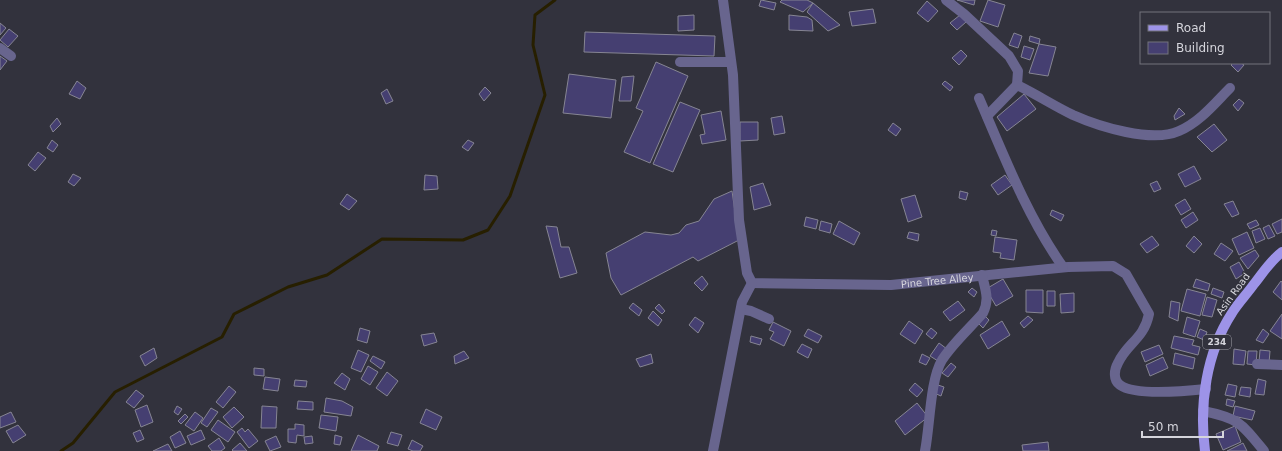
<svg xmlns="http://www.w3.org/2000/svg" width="1282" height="451" font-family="'DejaVu Sans',sans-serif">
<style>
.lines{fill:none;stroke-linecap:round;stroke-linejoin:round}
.stream{stroke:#271f00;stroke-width:3}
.building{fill:#453f71;stroke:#868593}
.minor{stroke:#68658e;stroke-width:10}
.major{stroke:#9d93e8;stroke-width:10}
.labels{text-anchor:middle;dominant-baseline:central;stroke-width:3;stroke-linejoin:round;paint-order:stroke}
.shield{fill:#32323d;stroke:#a4a4ac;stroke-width:1}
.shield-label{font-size:9px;font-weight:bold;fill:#d5d5dc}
.street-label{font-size:10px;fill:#d5d5dc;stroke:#32323d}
</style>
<rect width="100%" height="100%" fill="#32323d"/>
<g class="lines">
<path class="stream" d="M 61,451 L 73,443 L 115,392 L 222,337 L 234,314 L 288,287 L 327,275 L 382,239 L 463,240 L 488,230 L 510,196 L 545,95 L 533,45 L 535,15 L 555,0"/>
</g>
<path class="building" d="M 761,0 L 776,3 L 774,10 L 759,6 Z
M 782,0 L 807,0 L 813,3 L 803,12 L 780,2 Z
M 957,0 L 975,0 L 974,5 Z
M 988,0 L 1005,5 L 998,27 L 980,21 Z
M 927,1 L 938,11 L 928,22 L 917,13 Z
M 813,3 L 840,25 L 828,31 L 807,12 Z
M 873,9 L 876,23 L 852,26 L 849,12 Z
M 694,15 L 694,30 L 678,31 L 678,16 Z
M 789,15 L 807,17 L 812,20 L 813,31 L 789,30 Z
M 960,15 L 966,22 L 957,30 L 950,23 Z
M 0,23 L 6,28 L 0,35 Z
M 9,29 L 18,36 L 8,47 L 0,40 Z
M 585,32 L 715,36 L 714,56 L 584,52 Z
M 1014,33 L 1022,36 L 1018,48 L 1009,45 Z
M 1030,36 L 1040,39 L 1039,44 L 1029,41 Z
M 1039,44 L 1056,47 L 1048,76 L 1029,73 Z
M 1024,46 L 1034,49 L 1030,60 L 1021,57 Z
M 961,50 L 967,56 L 959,65 L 952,58 Z
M 0,56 L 7,61 L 0,70 Z
M 656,62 L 688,76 L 650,163 L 624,152 L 643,111 L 636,108 Z
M 1233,63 L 1241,63 L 1244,65 L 1238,72 L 1231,65 Z
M 569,74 L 616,80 L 611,118 L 563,113 Z
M 634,76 L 631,101 L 619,101 L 622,77 Z
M 77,81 L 86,88 L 80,99 L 69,94 Z
M 945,81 L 953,87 L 950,91 L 942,84 Z
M 485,87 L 491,93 L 484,101 L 479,94 Z
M 387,89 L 393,101 L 386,104 L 381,93 Z
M 1024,94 L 1036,109 L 1007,131 L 997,117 Z
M 1239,99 L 1244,103 L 1238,111 L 1233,105 Z
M 680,102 L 700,110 L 673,172 L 653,164 Z
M 1179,108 L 1185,114 L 1175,120 L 1174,116 Z
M 721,111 L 726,140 L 702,144 L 700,135 L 705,134 L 701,115 Z
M 782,116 L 785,133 L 774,135 L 771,118 Z
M 57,118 L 61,124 L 53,132 L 50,126 Z
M 740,122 L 758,122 L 758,140 L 740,141 Z
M 893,123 L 901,129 L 896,136 L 888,130 Z
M 1214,124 L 1227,140 L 1212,152 L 1197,137 Z
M 52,140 L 58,145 L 53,152 L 47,148 Z
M 468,140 L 474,143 L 468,151 L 462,147 Z
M 38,152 L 46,158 L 35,171 L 28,165 Z
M 1194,166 L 1201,179 L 1185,187 L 1178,174 Z
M 73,174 L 81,178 L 74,186 L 68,182 Z
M 425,175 L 437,176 L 438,189 L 424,190 Z
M 1005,175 L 1012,185 L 998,195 L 991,185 Z
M 1157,181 L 1161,189 L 1154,192 L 1150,184 Z
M 763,183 L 771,205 L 754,210 L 750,187 Z
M 732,191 L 739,240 L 698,261 L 693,257 L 621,295 L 611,278 L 606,253 L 645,232 L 671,235 L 679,233 L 686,225 L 699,221 L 714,199 Z
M 960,191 L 968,193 L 966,200 L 959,198 Z
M 347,194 L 357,201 L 349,210 L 340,204 Z
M 915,195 L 922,217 L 908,222 L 901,199 Z
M 1185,199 L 1191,209 L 1181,215 L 1175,205 Z
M 1233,201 L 1239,214 L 1232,217 L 1224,204 Z
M 1052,210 L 1064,215 L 1061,221 L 1050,215 Z
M 1193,212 L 1198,220 L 1186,228 L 1181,220 Z
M 806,217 L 818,220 L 816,229 L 804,226 Z
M 1282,219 L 1282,232 L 1277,234 L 1272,224 Z
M 1256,220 L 1259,225 L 1250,229 L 1247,224 Z
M 821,221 L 832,224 L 830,233 L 819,230 Z
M 839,221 L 860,233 L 854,245 L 833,234 Z
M 1269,225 L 1275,236 L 1268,239 L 1263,228 Z
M 546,226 L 557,227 L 561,247 L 569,247 L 577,273 L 560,278 Z
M 1260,228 L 1265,239 L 1256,243 L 1252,231 Z
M 992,230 L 997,231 L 996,236 L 991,235 Z
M 909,232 L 919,234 L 918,241 L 907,238 Z
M 1247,232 L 1254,248 L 1239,255 L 1232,239 Z
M 1152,236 L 1159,245 L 1147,253 L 1140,244 Z
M 1194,236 L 1202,244 L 1194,253 L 1186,246 Z
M 995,237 L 1017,240 L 1014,260 L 1000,258 L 1001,253 L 993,252 Z
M 1221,243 L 1233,251 L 1225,261 L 1214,254 Z
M 1255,250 L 1259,256 L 1248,269 L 1240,258 Z
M 1239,262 L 1245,273 L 1236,279 L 1230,267 Z
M 702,276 L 708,284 L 702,291 L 694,283 Z
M 1003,279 L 1013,296 L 996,306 L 986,289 Z
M 1196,279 L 1210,284 L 1208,291 L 1193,287 Z
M 1281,281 L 1282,282 L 1282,300 L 1273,292 Z
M 972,288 L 977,292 L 974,297 L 968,292 Z
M 1213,288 L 1224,292 L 1222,298 L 1211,294 Z
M 1187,289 L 1206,294 L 1200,316 L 1181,311 Z
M 1026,290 L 1043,290 L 1043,313 L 1026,312 Z
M 1047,291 L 1055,291 L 1055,306 L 1047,306 Z
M 1074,293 L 1074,312 L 1061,313 L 1060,294 Z
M 1207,297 L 1217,300 L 1212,317 L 1202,315 Z
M 958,301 L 965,310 L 950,321 L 943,312 Z
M 1171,301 L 1180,303 L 1178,321 L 1169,317 Z
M 633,303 L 642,310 L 639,316 L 629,308 Z
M 659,304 L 665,311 L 662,314 L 655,308 Z
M 653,311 L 662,320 L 658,326 L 648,318 Z
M 1282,314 L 1282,339 L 1270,331 Z
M 985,316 L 989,320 L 983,328 L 978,323 Z
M 1028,316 L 1033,320 L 1024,328 L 1020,323 Z
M 695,317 L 704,323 L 698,333 L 689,325 Z
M 1187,317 L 1200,321 L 1195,337 L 1183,333 Z
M 909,321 L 923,331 L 915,344 L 900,334 Z
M 1002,321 L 1010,335 L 988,349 L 980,335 Z
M 773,322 L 791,331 L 784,346 L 770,339 L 774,332 L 769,330 Z
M 360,328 L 370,331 L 367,343 L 357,340 Z
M 931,328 L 937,333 L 932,339 L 926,334 Z
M 808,329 L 822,336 L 818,343 L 804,336 Z
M 1200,329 L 1207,332 L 1204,340 L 1197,337 Z
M 1263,329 L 1269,334 L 1263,343 L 1256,340 Z
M 434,333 L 437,342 L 424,346 L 421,335 Z
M 751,336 L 762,339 L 760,345 L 750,342 Z
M 1174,336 L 1194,340 L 1192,345 L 1200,347 L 1198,355 L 1171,348 Z
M 939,343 L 947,349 L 938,361 L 930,356 Z
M 802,344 L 812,349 L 808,358 L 797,352 Z
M 1159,345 L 1163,354 L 1145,362 L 1141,352 Z
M 154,348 L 157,358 L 145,366 L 140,356 Z
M 1234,349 L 1246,351 L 1244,365 L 1233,364 Z
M 358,350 L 369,355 L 361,372 L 351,368 Z
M 1260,350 L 1270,351 L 1269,363 L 1259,362 Z
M 464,351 L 469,358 L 455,364 L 454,356 Z
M 1248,351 L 1257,351 L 1256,365 L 1247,364 Z
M 1175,353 L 1195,358 L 1193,369 L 1173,364 Z
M 651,354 L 653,363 L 640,367 L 636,359 Z
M 922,354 L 930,358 L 926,365 L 919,362 Z
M 373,356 L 385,362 L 381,369 L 370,361 Z
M 1163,357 L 1168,368 L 1150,376 L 1146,365 Z
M 951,363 L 956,367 L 948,377 L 942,373 Z
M 368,366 L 378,372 L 370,385 L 361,379 Z
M 254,368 L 264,369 L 264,376 L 254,375 Z
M 387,372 L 398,381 L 387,396 L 376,388 Z
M 342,373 L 350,379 L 345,390 L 334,383 Z
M 265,377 L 280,379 L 278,391 L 263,389 Z
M 1258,379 L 1266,381 L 1264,395 L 1255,394 Z
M 295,380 L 307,381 L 306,387 L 294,386 Z
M 915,383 L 923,390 L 917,397 L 909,390 Z
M 1228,384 L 1237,386 L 1235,397 L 1225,395 Z
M 938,385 L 944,387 L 941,396 L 934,393 Z
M 229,386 L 236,392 L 223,408 L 216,402 Z
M 1241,387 L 1251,388 L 1250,397 L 1239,395 Z
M 136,390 L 144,396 L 134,408 L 126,402 Z
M 326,398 L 342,401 L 353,407 L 351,416 L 324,412 Z
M 1227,399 L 1235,401 L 1233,407 L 1226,405 Z
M 298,401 L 313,402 L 313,410 L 297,409 Z
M 917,403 L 928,417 L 905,435 L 895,421 Z
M 147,405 L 153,422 L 141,427 L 135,410 Z
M 177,406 L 182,409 L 178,415 L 174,412 Z
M 262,406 L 277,407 L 276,428 L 261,428 Z
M 1235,406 L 1255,411 L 1252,420 L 1233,416 Z
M 234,407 L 244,417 L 232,428 L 223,417 Z
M 211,408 L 218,412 L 207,427 L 201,423 Z
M 426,409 L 442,417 L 436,430 L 420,423 Z
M 11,412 L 16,422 L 0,428 L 0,417 Z
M 195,412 L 203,418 L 194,431 L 185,425 Z
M 185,414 L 188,417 L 181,424 L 178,421 Z
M 321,415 L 338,417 L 336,431 L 319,428 Z
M 218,420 L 235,432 L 228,442 L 211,430 Z
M 295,424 L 304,425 L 304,436 L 297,435 L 296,443 L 288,442 L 288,429 L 295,429 Z
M 18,425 L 26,435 L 13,443 L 6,431 Z
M 1235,426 L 1241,442 L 1223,450 L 1216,434 Z
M 242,428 L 245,432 L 248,429 L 258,441 L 249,448 L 237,432 Z
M 140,430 L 144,439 L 137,442 L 133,433 Z
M 201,430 L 205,439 L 191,445 L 187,436 Z
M 180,431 L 186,443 L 175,448 L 170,437 Z
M 391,432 L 402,435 L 398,446 L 387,443 Z
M 335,435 L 342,437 L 340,445 L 334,444 Z
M 358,435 L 379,446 L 377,451 L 351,451 Z
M 276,436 L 281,447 L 270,451 L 265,441 Z
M 312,436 L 313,443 L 305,444 L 304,437 Z
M 219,438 L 225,448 L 221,451 L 212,451 L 208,446 Z
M 412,440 L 423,446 L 420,451 L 413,451 L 408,449 Z
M 1048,442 L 1049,451 L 1023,451 L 1022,445 Z
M 240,443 L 247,451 L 233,451 L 232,450 Z
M 1243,443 L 1247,451 L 1227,451 Z
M 168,444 L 172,451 L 153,451 Z"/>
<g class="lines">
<g class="minor">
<path id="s1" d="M 723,0 L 733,75 L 739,220 L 747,273 L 752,283 L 891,285 L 1068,267 L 1113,266 L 1126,274 L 1149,314 C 1144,339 1127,343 1118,363 C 1114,370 1113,380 1120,385 C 1135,396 1187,391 1206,389"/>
<path d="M 946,0 L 964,14 L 1009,56 L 1018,71 L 1017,85"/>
<path d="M 0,48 L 11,56"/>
<path d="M 680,62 L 731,62"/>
<path d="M 979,98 C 1004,156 1027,216 1063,267"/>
<path d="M 987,116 L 1017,85 C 1036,94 1054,106 1073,115 C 1100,127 1152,143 1179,131 C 1200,122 1215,103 1230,88"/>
<path d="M 741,309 L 751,311 L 769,319"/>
<path d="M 1257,364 L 1282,365"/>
<path d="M 1203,411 C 1239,418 1242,424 1264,451"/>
<path d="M 713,451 L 742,302 L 752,283"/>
<path d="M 925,451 C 930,426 930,380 942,360 C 953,343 970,328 983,313 C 990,299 985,289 982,275"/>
</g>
<path class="major" d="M 1205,451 C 1199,405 1206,353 1232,313 C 1238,303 1247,294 1254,284 C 1262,274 1271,260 1282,252"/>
</g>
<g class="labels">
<rect class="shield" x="1203" y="335" width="28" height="14" rx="3"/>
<g class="shield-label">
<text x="1217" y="342">234</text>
</g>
<g class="street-label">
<text stroke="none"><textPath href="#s1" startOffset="471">Pine Tree Alley</textPath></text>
<text transform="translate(1233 294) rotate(-54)">Asin Road</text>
</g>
</g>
<rect x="1140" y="12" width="130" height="52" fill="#32323d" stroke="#73737d"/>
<rect x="1148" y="25" width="20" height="6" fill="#9d93e8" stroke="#73737d"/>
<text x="1176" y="32" font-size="12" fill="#d5d5dc">Road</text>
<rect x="1148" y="42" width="20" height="12" fill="#453f71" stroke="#73737d"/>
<text x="1176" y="52" font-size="12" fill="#d5d5dc">Building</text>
<path d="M1142 431v6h81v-6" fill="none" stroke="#d5d5dc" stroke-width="2"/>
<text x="1148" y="431" font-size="12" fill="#d5d5dc" stroke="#32323d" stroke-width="3" paint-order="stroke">50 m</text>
</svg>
